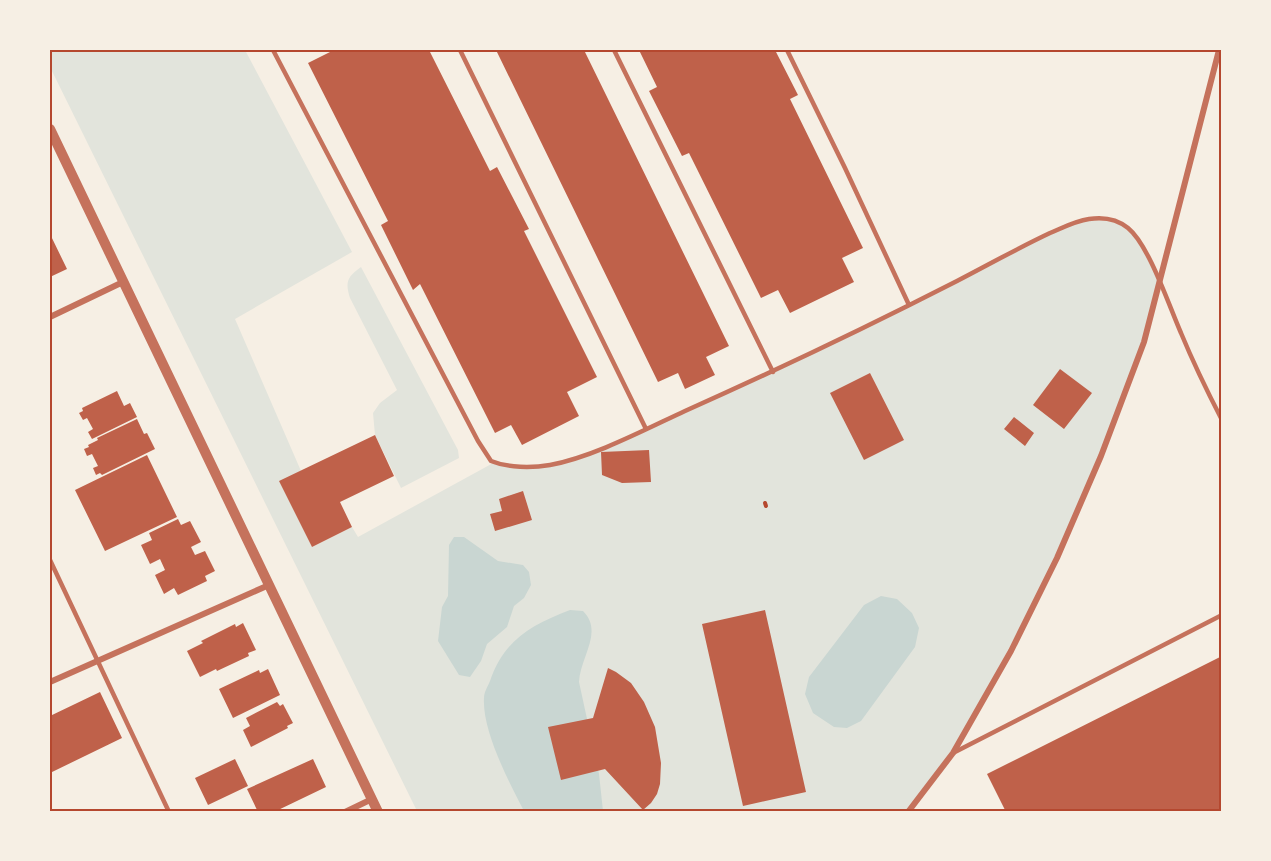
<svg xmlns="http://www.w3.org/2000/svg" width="1271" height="861" font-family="Lora,serif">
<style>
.green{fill:#e2e4dc}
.water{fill:#c9d6d2}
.building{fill:#bf614a}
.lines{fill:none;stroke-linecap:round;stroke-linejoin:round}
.path{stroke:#b5482f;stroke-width:4}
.service{stroke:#c5725c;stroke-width:4.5}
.minor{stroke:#c5725c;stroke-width:6}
.tertiary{stroke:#c5725c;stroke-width:10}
.neatline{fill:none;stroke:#b5482f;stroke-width:2}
</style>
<rect width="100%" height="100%" fill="#f6efe4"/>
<path class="green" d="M 50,50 L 245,50 L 352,252 L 235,319 L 301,471 L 280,482 L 312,547 L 352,527 L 358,537 L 495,462 L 502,465 L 547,465 L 608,446 L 773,372 L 1033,241 L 1087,219 L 1117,222 L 1138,239 L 1159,280 L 1144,342 L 1057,558 L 953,753 L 908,811 L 417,811 L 50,67 Z
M 361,267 L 458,450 L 459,458 L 401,488 L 375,435 L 373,413 L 380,403 L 397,390 L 350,298 C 345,282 347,277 361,267 Z"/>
<path class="water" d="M 454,537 L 464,537 L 498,561 L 523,565 L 529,572 L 531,585 L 524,598 L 514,606 L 507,627 L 487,644 L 481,661 L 470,677 L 459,675 L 438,641 L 442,607 L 448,596 L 449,545 Z
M 881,596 L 897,599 L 912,613 L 919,628 L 915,647 L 861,721 L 847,728 L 834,727 L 813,713 L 805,694 L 809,677 L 864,605 Z
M 570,610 L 583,611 C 604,632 580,657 579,682 L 599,774 L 603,811 L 524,811 C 509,782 482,731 484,698 C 484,692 488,686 490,681 C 504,640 531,625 570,610 Z"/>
<path class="building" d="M 328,50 L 429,50 L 490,171 L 497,167 L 529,229 L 524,231 L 597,377 L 567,392 L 579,416 L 522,445 L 511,425 L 495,433 L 420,284 L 413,290 L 381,225 L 388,221 L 308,63 L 330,52 Z
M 496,50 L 584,50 L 729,346 L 706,357 L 715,375 L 685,389 L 678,373 L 658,382 Z
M 639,50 L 775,50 L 798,95 L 790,99 L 863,248 L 842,258 L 854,282 L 790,313 L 778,290 L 761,298 L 689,153 L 682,156 L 649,91 L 657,87 Z
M 50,234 L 67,269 L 50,277 Z
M 1060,369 L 1092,393 L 1064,429 L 1033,405 Z
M 870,373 L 904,440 L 864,460 L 830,393 Z
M 117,391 L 124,406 L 130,403 L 137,417 L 92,439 L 88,432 L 93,429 L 87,418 L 83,420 L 79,413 L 83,411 L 82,408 Z
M 1014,417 L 1034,433 L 1025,446 L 1004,429 Z
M 137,419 L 144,434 L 147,433 L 155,449 L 102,475 L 100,473 L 96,475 L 93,468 L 98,466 L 92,454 L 87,456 L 84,449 L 89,447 L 88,445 L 98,440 L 97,438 Z
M 375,435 L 394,476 L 340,502 L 352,527 L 312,547 L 279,481 Z
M 649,450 L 651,482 L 622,483 L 602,475 L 601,452 Z
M 147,455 L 177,517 L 105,551 L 75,490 Z
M 523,491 L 532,520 L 495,531 L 490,514 L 502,511 L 499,499 Z
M 178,519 L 181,525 L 190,521 L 201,542 L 191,547 L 195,555 L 205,551 L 215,571 L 205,576 L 207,581 L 178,595 L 174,588 L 164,594 L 155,575 L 165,570 L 160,559 L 150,564 L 141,545 L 152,540 L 149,533 Z
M 765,610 L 806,792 L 743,806 L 702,624 Z
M 243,623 L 256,650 L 248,653 L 249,656 L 217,671 L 216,669 L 200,677 L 187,651 L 203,643 L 201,641 L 235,624 L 236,627 Z
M 1222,656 L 1222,809 L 1216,812 L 1006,812 L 987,774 Z
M 608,668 L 616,672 L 631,683 L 644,702 L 655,727 L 661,763 L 660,784 L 657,794 L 651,803 L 643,810 L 605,769 L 561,780 L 548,727 L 593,718 Z
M 268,669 L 280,695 L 233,718 L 219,689 L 259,670 L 260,673 Z
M 100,692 L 122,738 L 50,773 L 50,716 Z
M 277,702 L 280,706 L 283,704 L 293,723 L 287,726 L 288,728 L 251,747 L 243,730 L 250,726 L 246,718 Z
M 235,759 L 248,786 L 208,805 L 195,778 Z
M 313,759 L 326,787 L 274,812 L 258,812 L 247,789 Z"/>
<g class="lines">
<path class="path" d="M 765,503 L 766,506"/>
<path class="service" d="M 273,50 L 478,441 L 491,461 C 508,468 532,468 550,465 C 593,457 644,430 685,411 C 777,370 867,327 957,281 C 988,265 1018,248 1050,233 C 1062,228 1075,221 1089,219 C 1102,217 1117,219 1128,228 C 1149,245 1169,306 1181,333 C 1193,362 1207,391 1222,420
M 460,50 L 646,429
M 614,50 L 773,372
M 787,50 L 845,168 L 909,305
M 50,560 L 169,812
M 953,753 L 1222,615"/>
<path class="minor" d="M 50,317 L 123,282
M 50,682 L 269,585
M 345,812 L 372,799
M 908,812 L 953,753 L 1011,651 L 1057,558 L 1101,456 L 1144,342 L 1219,50"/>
<path class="tertiary" d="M 50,129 L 378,812"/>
</g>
<rect width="1271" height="861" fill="none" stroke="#f6efe4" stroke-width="102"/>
<rect x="51" y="51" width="1169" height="759" class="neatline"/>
</svg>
